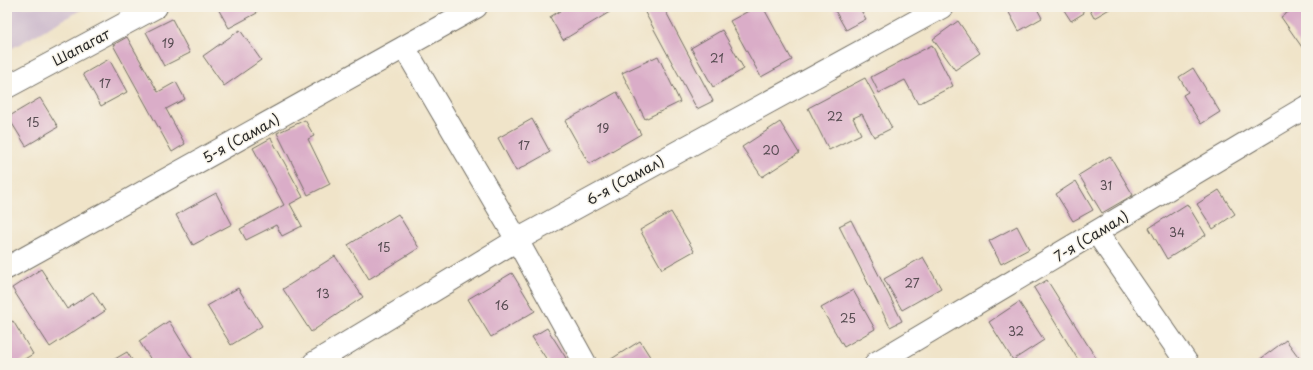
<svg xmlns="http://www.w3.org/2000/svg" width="1313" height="370" font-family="'Playpen Sans',sans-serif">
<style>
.industrial{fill:#cfbdce}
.building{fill:#daadc8}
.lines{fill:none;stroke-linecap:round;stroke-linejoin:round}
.minor-casing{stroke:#706c62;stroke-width:24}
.minor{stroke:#fff;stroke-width:22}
.labels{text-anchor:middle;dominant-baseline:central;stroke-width:3;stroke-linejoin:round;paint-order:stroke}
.number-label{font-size:12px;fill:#574c52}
.street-label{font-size:14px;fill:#2b2b2b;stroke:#f7f3e8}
</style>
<rect width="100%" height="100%" fill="#f7f3e8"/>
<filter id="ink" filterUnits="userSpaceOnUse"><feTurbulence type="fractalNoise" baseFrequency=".025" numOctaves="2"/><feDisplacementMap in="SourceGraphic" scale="8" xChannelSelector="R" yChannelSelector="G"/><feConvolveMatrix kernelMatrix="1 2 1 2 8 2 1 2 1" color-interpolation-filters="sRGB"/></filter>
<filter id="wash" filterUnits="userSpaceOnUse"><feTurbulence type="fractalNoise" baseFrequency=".012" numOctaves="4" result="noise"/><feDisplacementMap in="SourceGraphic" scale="16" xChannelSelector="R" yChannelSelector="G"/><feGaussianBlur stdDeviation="0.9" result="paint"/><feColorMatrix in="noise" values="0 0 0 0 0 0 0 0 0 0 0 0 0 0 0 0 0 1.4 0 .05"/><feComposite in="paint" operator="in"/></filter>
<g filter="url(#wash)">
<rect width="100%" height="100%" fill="#f0e4c9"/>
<path class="industrial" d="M 7,7 L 86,7 L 7,51 Z"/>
<g id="blocks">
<path class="building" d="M 217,7 L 253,7 L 257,13 L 229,28 Z
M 566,7 L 618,7 L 563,40 L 550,17 Z
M 642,7 L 675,7 L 666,12 L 713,101 L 697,109 Z
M 756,7 L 763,7 L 792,60 L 761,77 L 730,21 Z
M 833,7 L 859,7 L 866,19 L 846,30 Z
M 1006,7 L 1036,7 L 1042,18 L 1019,31 Z
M 1062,7 L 1080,7 L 1084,13 L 1071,21 Z
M 1088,7 L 1113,7 L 1094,18 Z
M 1296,7 L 1306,7 L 1306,53 L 1281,17 Z
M 172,19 L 190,53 L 164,66 L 146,32 Z
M 958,21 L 980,53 L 955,70 L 933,39 Z
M 240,30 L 261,60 L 224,86 L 203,56 Z
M 722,30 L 744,69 L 713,87 L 691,48 Z
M 127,37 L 158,92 L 176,82 L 185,99 L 166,109 L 185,144 L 172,152 L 113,45 Z
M 932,45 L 953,86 L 918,104 L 905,80 L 879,93 L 871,77 Z
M 658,56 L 680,102 L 645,119 L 622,73 Z
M 109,59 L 127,92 L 101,106 L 83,74 Z
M 1193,68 L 1220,112 L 1201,124 L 1183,95 L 1188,92 L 1179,77 Z
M 865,78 L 892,128 L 874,137 L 862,114 L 853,118 L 861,134 L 829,150 L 808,108 Z
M 617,92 L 641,134 L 589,164 L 565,121 Z
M 40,98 L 58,127 L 26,146 L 8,117 Z
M 532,119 L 550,152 L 516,171 L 498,138 Z
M 305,120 L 314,136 L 308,139 L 330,184 L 308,195 L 277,133 Z
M 780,122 L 799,153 L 762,177 L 742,147 Z
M 271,138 L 303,197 L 290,204 L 302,226 L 282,236 L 276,225 L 246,240 L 240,229 L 284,205 L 253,148 Z
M 1110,156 L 1133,195 L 1102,213 L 1079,175 Z
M 1076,181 L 1093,210 L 1073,221 L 1056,194 Z
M 1219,190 L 1235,214 L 1213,229 L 1197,204 Z
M 216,193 L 232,224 L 193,245 L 176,215 Z
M 1187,204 L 1206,235 L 1167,259 L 1149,228 Z
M 671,212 L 694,251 L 662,269 L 640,230 Z
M 398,214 L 419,248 L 369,279 L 348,245 Z
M 851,220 L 902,321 L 890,327 L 839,226 Z
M 1017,226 L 1029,249 L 1001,264 L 989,241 Z
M 335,256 L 363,297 L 311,332 L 283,289 Z
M 923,257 L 941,288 L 902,310 L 884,279 Z
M 41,269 L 67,309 L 93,292 L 105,311 L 50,347 L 12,288 Z
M 512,273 L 535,311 L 491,337 L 468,299 Z
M 1047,280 L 1099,363 L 1080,363 L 1034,288 Z
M 238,288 L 262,326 L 231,345 L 207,306 Z
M 853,290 L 875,329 L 844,347 L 821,308 Z
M 1019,302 L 1044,340 L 1013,360 L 989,322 Z
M 13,321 L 33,354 L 18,363 L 10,363 L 7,359 L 7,324 Z
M 169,321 L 193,360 L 188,363 L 153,363 L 139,341 Z
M 547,328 L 566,358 L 558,363 L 549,363 L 532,337 Z
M 1286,340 L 1303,363 L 1255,363 Z
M 640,341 L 654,363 L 605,363 Z
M 127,352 L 134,363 L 108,363 Z"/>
</g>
</g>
<g filter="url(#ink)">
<use href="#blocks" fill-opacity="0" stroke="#706c62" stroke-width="1"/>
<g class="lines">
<g class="minor-casing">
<path id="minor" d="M 404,47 L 517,240 L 585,363
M 7,87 L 156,7
M 1097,233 L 1187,363
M 7,268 L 476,7
M 314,363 L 517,240 L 942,7
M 876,363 L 1306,107"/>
</g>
<use href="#minor" class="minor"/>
</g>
</g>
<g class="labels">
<g class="number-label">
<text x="168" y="43">19</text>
<text x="717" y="58">21</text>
<text x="105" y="83">17</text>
<text x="835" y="116">22</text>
<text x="33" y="122">15</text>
<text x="603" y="128">19</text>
<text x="524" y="145">17</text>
<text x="771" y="150">20</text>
<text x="1106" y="185">31</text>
<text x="1177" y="232">34</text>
<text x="384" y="247">15</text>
<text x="912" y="283">27</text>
<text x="323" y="293">13</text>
<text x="502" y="305">16</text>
<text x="848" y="318">25</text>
<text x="1016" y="331">32</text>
</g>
<g class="street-label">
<text transform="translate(81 47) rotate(-28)">Шапагат</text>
<text transform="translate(241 138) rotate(-29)">5-я (Самал)</text>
<text transform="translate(625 180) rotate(-29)">6-я (Самал)</text>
<text transform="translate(1091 236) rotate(-31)">7-я (Самал)</text>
</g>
</g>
<rect width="1313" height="370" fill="none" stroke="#f7f3e8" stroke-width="24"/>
</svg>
